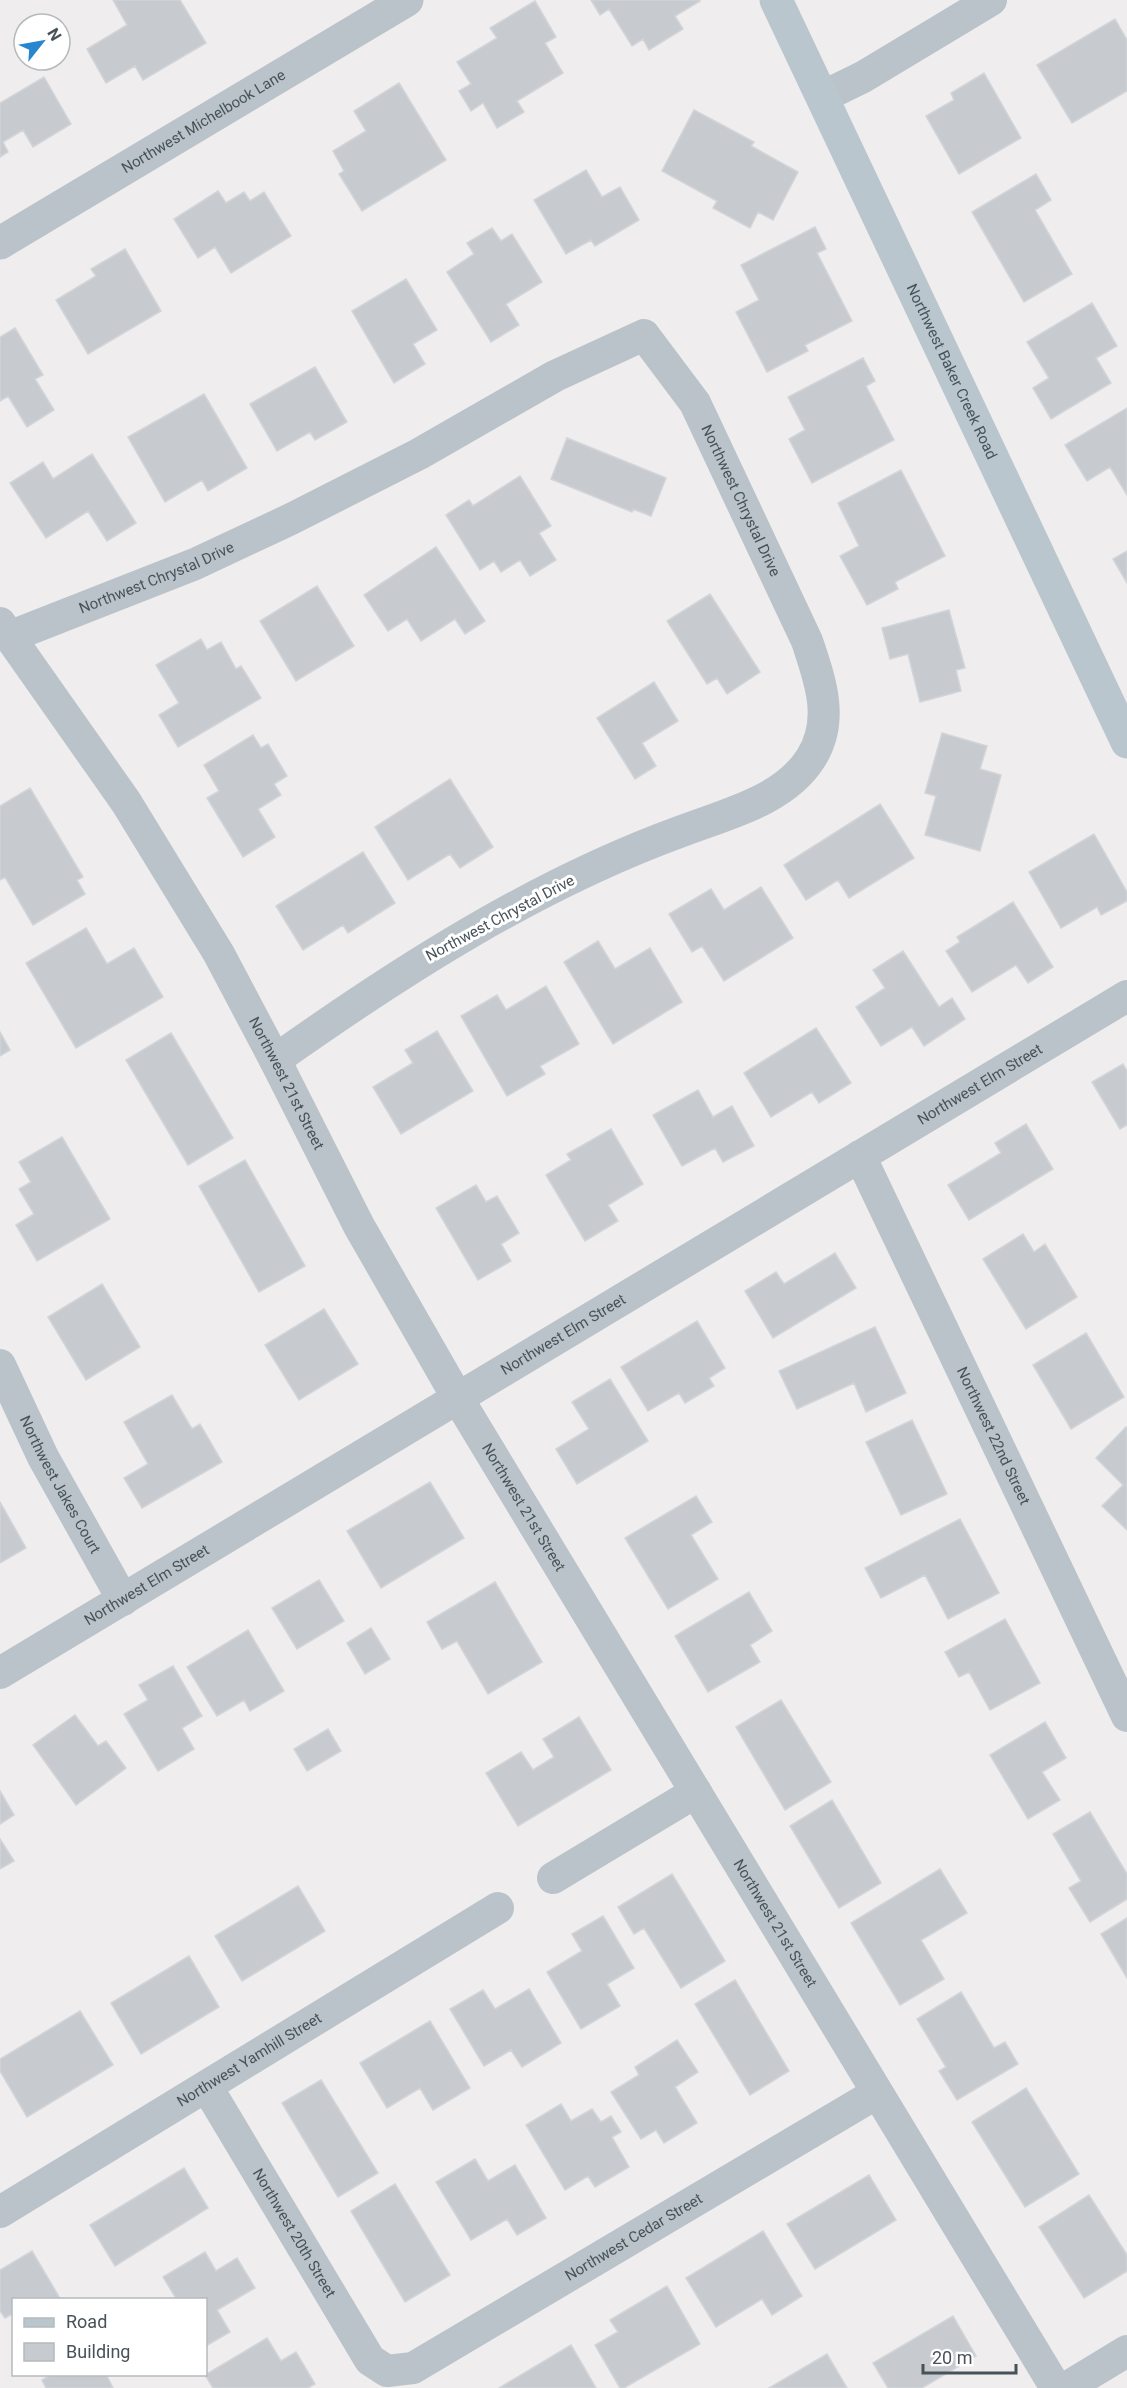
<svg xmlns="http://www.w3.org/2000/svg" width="1127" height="2388" font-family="Roboto,sans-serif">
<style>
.building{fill:#c7cbcf;stroke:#d1d4d8;stroke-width:1.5}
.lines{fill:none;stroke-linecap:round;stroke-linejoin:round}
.minor{stroke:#b9c3c9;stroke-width:32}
.tertiary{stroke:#b9c3c9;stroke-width:33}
.secondary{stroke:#bac6ce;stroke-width:33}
.labels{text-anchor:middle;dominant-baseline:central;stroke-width:6;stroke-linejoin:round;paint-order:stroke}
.street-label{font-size:15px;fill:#475259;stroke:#fff}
</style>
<rect width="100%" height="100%" fill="#efeded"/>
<path class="building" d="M 113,0 L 180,0 L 206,43 L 143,80 L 135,66 L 106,83 L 87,49 L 127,25 Z
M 591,0 L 699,0 L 700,1 L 675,16 L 683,29 L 649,50 L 643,39 L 632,46 L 609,9 L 600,15 Z
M 535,1 L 556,37 L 545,43 L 563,73 L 517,101 L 524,112 L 497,128 L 483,103 L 471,111 L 459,91 L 471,84 L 457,62 L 497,38 L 490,28 Z
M 1115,19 L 1127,40 L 1127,91 L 1072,123 L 1037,65 Z
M 984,73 L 1021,138 L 959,174 L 926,116 L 954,100 L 951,93 Z
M 44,77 L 71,124 L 33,147 L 23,130 L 3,142 L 8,152 L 0,157 L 0,103 Z
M 399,83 L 446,160 L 362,211 L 339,174 L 344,171 L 333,151 L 366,131 L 354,111 Z
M 694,110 L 754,142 L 751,146 L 798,172 L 773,220 L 758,212 L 750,228 L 713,208 L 717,201 L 662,171 Z
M 586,170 L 602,197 L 620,187 L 639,220 L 595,246 L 591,240 L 566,254 L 534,200 Z
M 1036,174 L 1051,200 L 1035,210 L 1072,274 L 1024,302 L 972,212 Z
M 218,191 L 226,203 L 244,192 L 250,201 L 264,192 L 291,236 L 231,273 L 215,247 L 198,258 L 174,219 Z
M 815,227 L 826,249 L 817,253 L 852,321 L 805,345 L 808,351 L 767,372 L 736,312 L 759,300 L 741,265 Z
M 492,228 L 501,241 L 512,234 L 542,282 L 506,304 L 519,325 L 491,342 L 447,272 L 474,254 L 467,243 Z
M 125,249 L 161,311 L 88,354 L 56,300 L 96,276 L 91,269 Z
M 406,279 L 437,330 L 413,344 L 425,364 L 394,383 L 352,311 Z
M 1092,303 L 1117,346 L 1096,358 L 1111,383 L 1051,419 L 1033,388 L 1049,378 L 1027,342 Z
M 15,328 L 43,375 L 35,379 L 54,410 L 27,427 L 8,396 L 0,401 L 0,337 Z
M 863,358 L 875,381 L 866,386 L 894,440 L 812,483 L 789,439 L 805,430 L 788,397 Z
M 315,367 L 347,422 L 315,440 L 310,432 L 277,451 L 250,404 Z
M 204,394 L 247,468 L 208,491 L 202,480 L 165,502 L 128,437 Z
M 1127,408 L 1127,495 L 1110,467 L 1087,481 L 1065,445 Z
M 567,438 L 666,478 L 651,516 L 633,509 L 632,512 L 551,479 Z
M 92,454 L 136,523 L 107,541 L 88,511 L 46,538 L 10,483 L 43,462 L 53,479 Z
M 901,470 L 945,556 L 895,582 L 898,589 L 867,605 L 840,556 L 859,546 L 838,503 Z
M 520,476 L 551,526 L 539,533 L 556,560 L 530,576 L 520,560 L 501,572 L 494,561 L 480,570 L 446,515 L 469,500 L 473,506 Z
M 436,547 L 485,621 L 465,634 L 455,619 L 421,641 L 407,619 L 388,631 L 364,595 Z
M 1127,551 L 1127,583 L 1113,559 Z
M 317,586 L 354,646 L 296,681 L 260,621 Z
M 710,594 L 760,672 L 727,694 L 717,678 L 707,684 L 667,621 Z
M 949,610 L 965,668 L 956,670 L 961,691 L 920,702 L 908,654 L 890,659 L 882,628 Z
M 201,639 L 207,650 L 221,642 L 236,669 L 241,666 L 261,698 L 178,747 L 159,715 L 179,703 L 156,665 Z
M 654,682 L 678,721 L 642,743 L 656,766 L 635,779 L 597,718 Z
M 942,733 L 987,746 L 980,769 L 1001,775 L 980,851 L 925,835 L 936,796 L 925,793 Z
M 253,735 L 261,748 L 268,744 L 287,776 L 274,784 L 281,795 L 258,809 L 275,837 L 243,857 L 207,798 L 219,791 L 204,765 Z
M 450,779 L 493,847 L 460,868 L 450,854 L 408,880 L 375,827 Z
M 30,788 L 83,877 L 77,880 L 85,894 L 33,925 L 5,877 L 0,880 L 0,806 Z
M 880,804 L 914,858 L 849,898 L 838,880 L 806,900 L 784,865 Z
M 1094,834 L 1127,892 L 1127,901 L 1101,915 L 1097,907 L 1061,928 L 1029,872 Z
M 363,852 L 395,903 L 348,933 L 343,925 L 303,950 L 276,906 Z
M 761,887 L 793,938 L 724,981 L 702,946 L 692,952 L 669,914 L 711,889 L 724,910 Z
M 1013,902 L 1053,967 L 1028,983 L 1016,965 L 972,992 L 946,951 L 960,942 L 957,937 Z
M 86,928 L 107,964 L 134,948 L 163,997 L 76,1048 L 26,963 Z
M 598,941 L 615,969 L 650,948 L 682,1002 L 613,1044 L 564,962 Z
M 903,951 L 939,1007 L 952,998 L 965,1019 L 924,1046 L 912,1027 L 881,1046 L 856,1007 L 885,988 L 873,970 Z
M 546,986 L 579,1044 L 540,1066 L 545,1074 L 507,1096 L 461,1016 L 497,995 L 506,1010 Z
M 816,1028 L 851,1083 L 819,1103 L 812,1092 L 771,1117 L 744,1073 Z
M 437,1031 L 473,1091 L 401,1134 L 373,1087 L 413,1063 L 405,1050 Z
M 0,1032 L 10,1050 L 0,1056 Z
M 171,1033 L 233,1138 L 188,1165 L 126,1060 Z
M 1123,1064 L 1127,1071 L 1127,1125 L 1120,1129 L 1092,1082 Z
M 698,1090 L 713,1117 L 732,1106 L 754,1146 L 723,1162 L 715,1148 L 682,1166 L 653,1115 Z
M 1026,1124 L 1053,1169 L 969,1220 L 948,1185 L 1001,1153 L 995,1143 Z
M 611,1129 L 643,1184 L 608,1205 L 618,1221 L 585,1241 L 546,1175 L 571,1160 L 567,1154 Z
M 62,1137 L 110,1219 L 37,1261 L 16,1225 L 34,1214 L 19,1189 L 31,1182 L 19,1162 Z
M 245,1160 L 305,1266 L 259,1292 L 199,1186 Z
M 476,1185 L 486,1202 L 497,1196 L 519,1233 L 501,1244 L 511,1261 L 478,1280 L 436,1208 Z
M 1023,1234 L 1034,1252 L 1045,1244 L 1077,1297 L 1026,1329 L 983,1259 Z
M 835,1253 L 856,1288 L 773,1338 L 745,1291 L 776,1272 L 784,1284 Z
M 102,1284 L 140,1347 L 86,1380 L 48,1317 Z
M 324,1309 L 358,1364 L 299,1400 L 265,1345 Z
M 697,1321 L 725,1368 L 709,1378 L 714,1386 L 685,1403 L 679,1393 L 648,1411 L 621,1367 Z
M 875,1327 L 906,1393 L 866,1412 L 854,1383 L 797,1409 L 779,1371 Z
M 1086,1333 L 1124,1397 L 1071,1429 L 1033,1365 Z
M 610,1379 L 648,1441 L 577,1484 L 556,1449 L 589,1429 L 572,1402 Z
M 172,1395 L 192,1429 L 200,1424 L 222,1462 L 142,1508 L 124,1478 L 148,1464 L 124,1422 Z
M 912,1420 L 947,1494 L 901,1515 L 866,1442 Z
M 1126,1427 L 1127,1428 L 1127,1530 L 1102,1506 L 1123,1485 L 1096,1458 Z
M 430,1482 L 464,1538 L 381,1588 L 347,1531 Z
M 696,1496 L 712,1522 L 691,1535 L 718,1579 L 668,1609 L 625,1538 Z
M 0,1502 L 26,1548 L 0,1563 Z
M 960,1519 L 999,1593 L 948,1619 L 925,1575 L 881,1598 L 865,1568 Z
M 319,1580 L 344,1621 L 297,1649 L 272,1608 Z
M 495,1582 L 542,1662 L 488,1694 L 457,1641 L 442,1649 L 427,1622 Z
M 749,1592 L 772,1631 L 750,1645 L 760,1662 L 708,1692 L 675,1636 Z
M 1005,1619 L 1040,1683 L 990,1710 L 969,1672 L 959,1677 L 945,1652 Z
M 371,1628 L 390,1659 L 365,1674 L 347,1643 Z
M 248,1630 L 284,1691 L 250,1711 L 244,1700 L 217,1716 L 187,1667 Z
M 173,1666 L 202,1716 L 182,1728 L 194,1749 L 158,1771 L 124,1714 L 148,1700 L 139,1685 Z
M 781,1700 L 831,1782 L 785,1810 L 736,1727 Z
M 75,1715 L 98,1746 L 106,1741 L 126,1768 L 76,1805 L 33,1745 Z
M 579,1717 L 611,1770 L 518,1826 L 486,1773 L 521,1752 L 533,1770 L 554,1757 L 543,1739 Z
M 1045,1722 L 1066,1758 L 1042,1772 L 1060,1800 L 1028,1819 L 990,1755 Z
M 328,1729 L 341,1751 L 307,1771 L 294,1749 Z
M 0,1791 L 14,1815 L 0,1824 Z
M 832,1800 L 881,1883 L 839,1908 L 790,1826 Z
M 1090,1812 L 1127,1874 L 1127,1899 L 1090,1922 L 1069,1888 L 1081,1881 L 1053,1834 Z
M 0,1839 L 14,1861 L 0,1869 Z
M 940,1869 L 967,1913 L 921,1940 L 944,1979 L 900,2005 L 851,1923 Z
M 672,1874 L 725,1961 L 681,1988 L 644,1928 L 634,1934 L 618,1907 Z
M 298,1886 L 325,1931 L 242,1981 L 215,1936 Z
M 603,1916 L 634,1968 L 607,1984 L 620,2006 L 581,2029 L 547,1972 L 582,1951 L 572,1934 Z
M 1127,1918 L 1127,1978 L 1101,1934 Z
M 189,1956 L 219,2007 L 141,2054 L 111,2003 Z
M 735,1980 L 789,2071 L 750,2095 L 695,2004 Z
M 529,1989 L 561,2043 L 522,2067 L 511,2050 L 484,2066 L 450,2009 L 483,1990 L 495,2009 Z
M 961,1992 L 994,2048 L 1005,2042 L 1018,2064 L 957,2100 L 939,2071 L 946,2067 L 917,2019 Z
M 80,2011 L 113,2065 L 27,2117 L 0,2071 L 0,2059 Z
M 430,2021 L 470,2088 L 433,2110 L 420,2088 L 387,2108 L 360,2063 Z
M 677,2040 L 698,2072 L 675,2087 L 697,2123 L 664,2143 L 656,2130 L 641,2139 L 611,2092 L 639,2075 L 635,2067 Z
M 321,2080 L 378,2173 L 338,2197 L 282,2103 Z
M 1026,2088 L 1079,2174 L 1025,2207 L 972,2122 Z
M 561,2104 L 571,2121 L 592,2109 L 601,2122 L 611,2116 L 621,2132 L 612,2137 L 629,2167 L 595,2187 L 588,2176 L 565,2190 L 526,2125 Z
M 475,2159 L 488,2181 L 515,2165 L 546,2218 L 517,2235 L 507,2219 L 471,2240 L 436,2182 Z
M 184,2168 L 208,2208 L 115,2266 L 90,2225 Z
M 869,2175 L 896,2220 L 815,2269 L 787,2224 Z
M 395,2184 L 450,2275 L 405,2302 L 351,2211 Z
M 1089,2195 L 1127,2255 L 1127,2271 L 1084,2298 L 1039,2227 Z
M 763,2231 L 802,2296 L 772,2315 L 762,2299 L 716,2327 L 686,2278 Z
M 32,2251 L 61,2300 L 14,2300 L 14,2313 L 5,2318 L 0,2311 L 0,2270 Z
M 205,2252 L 216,2271 L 237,2258 L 255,2288 L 217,2310 L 230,2332 L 206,2346 L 206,2300 L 177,2300 L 163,2277 Z
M 667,2286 L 700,2344 L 624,2388 L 620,2388 L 595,2345 L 618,2332 L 610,2320 Z
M 953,2316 L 976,2356 L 922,2388 L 888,2388 L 873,2363 Z
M 267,2338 L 281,2361 L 296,2352 L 315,2384 L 308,2388 L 213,2388 L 205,2375 Z
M 571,2345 L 596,2388 L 499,2388 Z
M 827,2354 L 847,2388 L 769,2388 Z
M 52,2374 L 106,2374 L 113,2388 L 46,2388 L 42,2380 Z"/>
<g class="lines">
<g class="minor">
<path d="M 822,97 L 863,77 L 991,0"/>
<path id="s1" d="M 0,623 L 126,802 L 219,954 L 275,1060 L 359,1226 L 457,1397 L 1056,2388"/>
<path id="s2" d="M 9,637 L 195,564 L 291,519 L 419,454 L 555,376 L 644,335 L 695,403 L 807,641 C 820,680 835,720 811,758 C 784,801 726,814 682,831 C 536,884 402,970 275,1060"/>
<path id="s3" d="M 860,1156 L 1127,1716"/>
<path id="s4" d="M 0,1365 L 43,1457 L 123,1600"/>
<path id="s5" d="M 0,1673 L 1127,996"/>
<path d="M 553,1878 L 696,1792"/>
<path id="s6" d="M 207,2087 L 370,2360 L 387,2371 L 413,2368 L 877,2093"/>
<path id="s7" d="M 0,2212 L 498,1908"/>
<path d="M 1066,2388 L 1127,2351"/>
</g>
<path class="tertiary" id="s8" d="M 0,243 L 407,0"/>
<path class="secondary" id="s9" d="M 776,0 L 1127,742"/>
</g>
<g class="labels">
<g class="street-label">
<text stroke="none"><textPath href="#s8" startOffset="237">Northwest Michelbook Lane</textPath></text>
<text stroke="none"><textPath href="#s9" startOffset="411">Northwest Baker Creek Road</textPath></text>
<text stroke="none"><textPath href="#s2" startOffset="897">Northwest Chrystal Drive</textPath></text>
<text stroke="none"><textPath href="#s2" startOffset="159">Northwest Chrystal Drive</textPath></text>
<text transform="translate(500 918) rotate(-28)">Northwest Chrystal Drive</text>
<text stroke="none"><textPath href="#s1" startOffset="543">Northwest 21st Street</textPath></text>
<text stroke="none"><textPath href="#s5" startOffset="1143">Northwest Elm Street</textPath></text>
<text stroke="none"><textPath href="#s5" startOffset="657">Northwest Elm Street</textPath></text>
<text stroke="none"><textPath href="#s3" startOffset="310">Northwest 22nd Street</textPath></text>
<text stroke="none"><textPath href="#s4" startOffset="134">Northwest Jakes Court</textPath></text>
<text stroke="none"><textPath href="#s1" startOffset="1029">Northwest 21st Street</textPath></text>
<text stroke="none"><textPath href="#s5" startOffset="171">Northwest Elm Street</textPath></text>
<text stroke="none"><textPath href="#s1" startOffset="1515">Northwest 21st Street</textPath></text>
<text stroke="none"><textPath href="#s7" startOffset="292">Northwest Yamhill Street</textPath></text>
<text stroke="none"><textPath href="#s6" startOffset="170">Northwest 20th Street</textPath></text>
<text stroke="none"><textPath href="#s6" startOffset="621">Northwest Cedar Street</textPath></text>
</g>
</g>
<rect x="12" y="2298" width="195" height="78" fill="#ffffff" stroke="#b5babd" stroke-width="1.5"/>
<rect x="24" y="2318" width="30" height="9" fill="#bac6ce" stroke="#b5babd" stroke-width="1.5"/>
<text x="66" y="2328" font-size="18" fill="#475259">Road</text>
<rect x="24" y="2343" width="30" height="18" fill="#c7cbcf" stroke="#b5babd" stroke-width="1.5"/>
<text x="66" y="2358" font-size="18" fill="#475259">Building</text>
<g transform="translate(42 42) rotate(59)"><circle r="28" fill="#ffffff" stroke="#b5babd" stroke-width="1.5"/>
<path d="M0-4.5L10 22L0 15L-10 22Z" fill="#2886cf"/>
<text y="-9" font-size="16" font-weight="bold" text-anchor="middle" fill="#475259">N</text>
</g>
<path d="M923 2364v9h93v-9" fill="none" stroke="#475259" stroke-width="3"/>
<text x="932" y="2364" font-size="18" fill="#475259" stroke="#ffffff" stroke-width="4.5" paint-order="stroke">20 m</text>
</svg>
